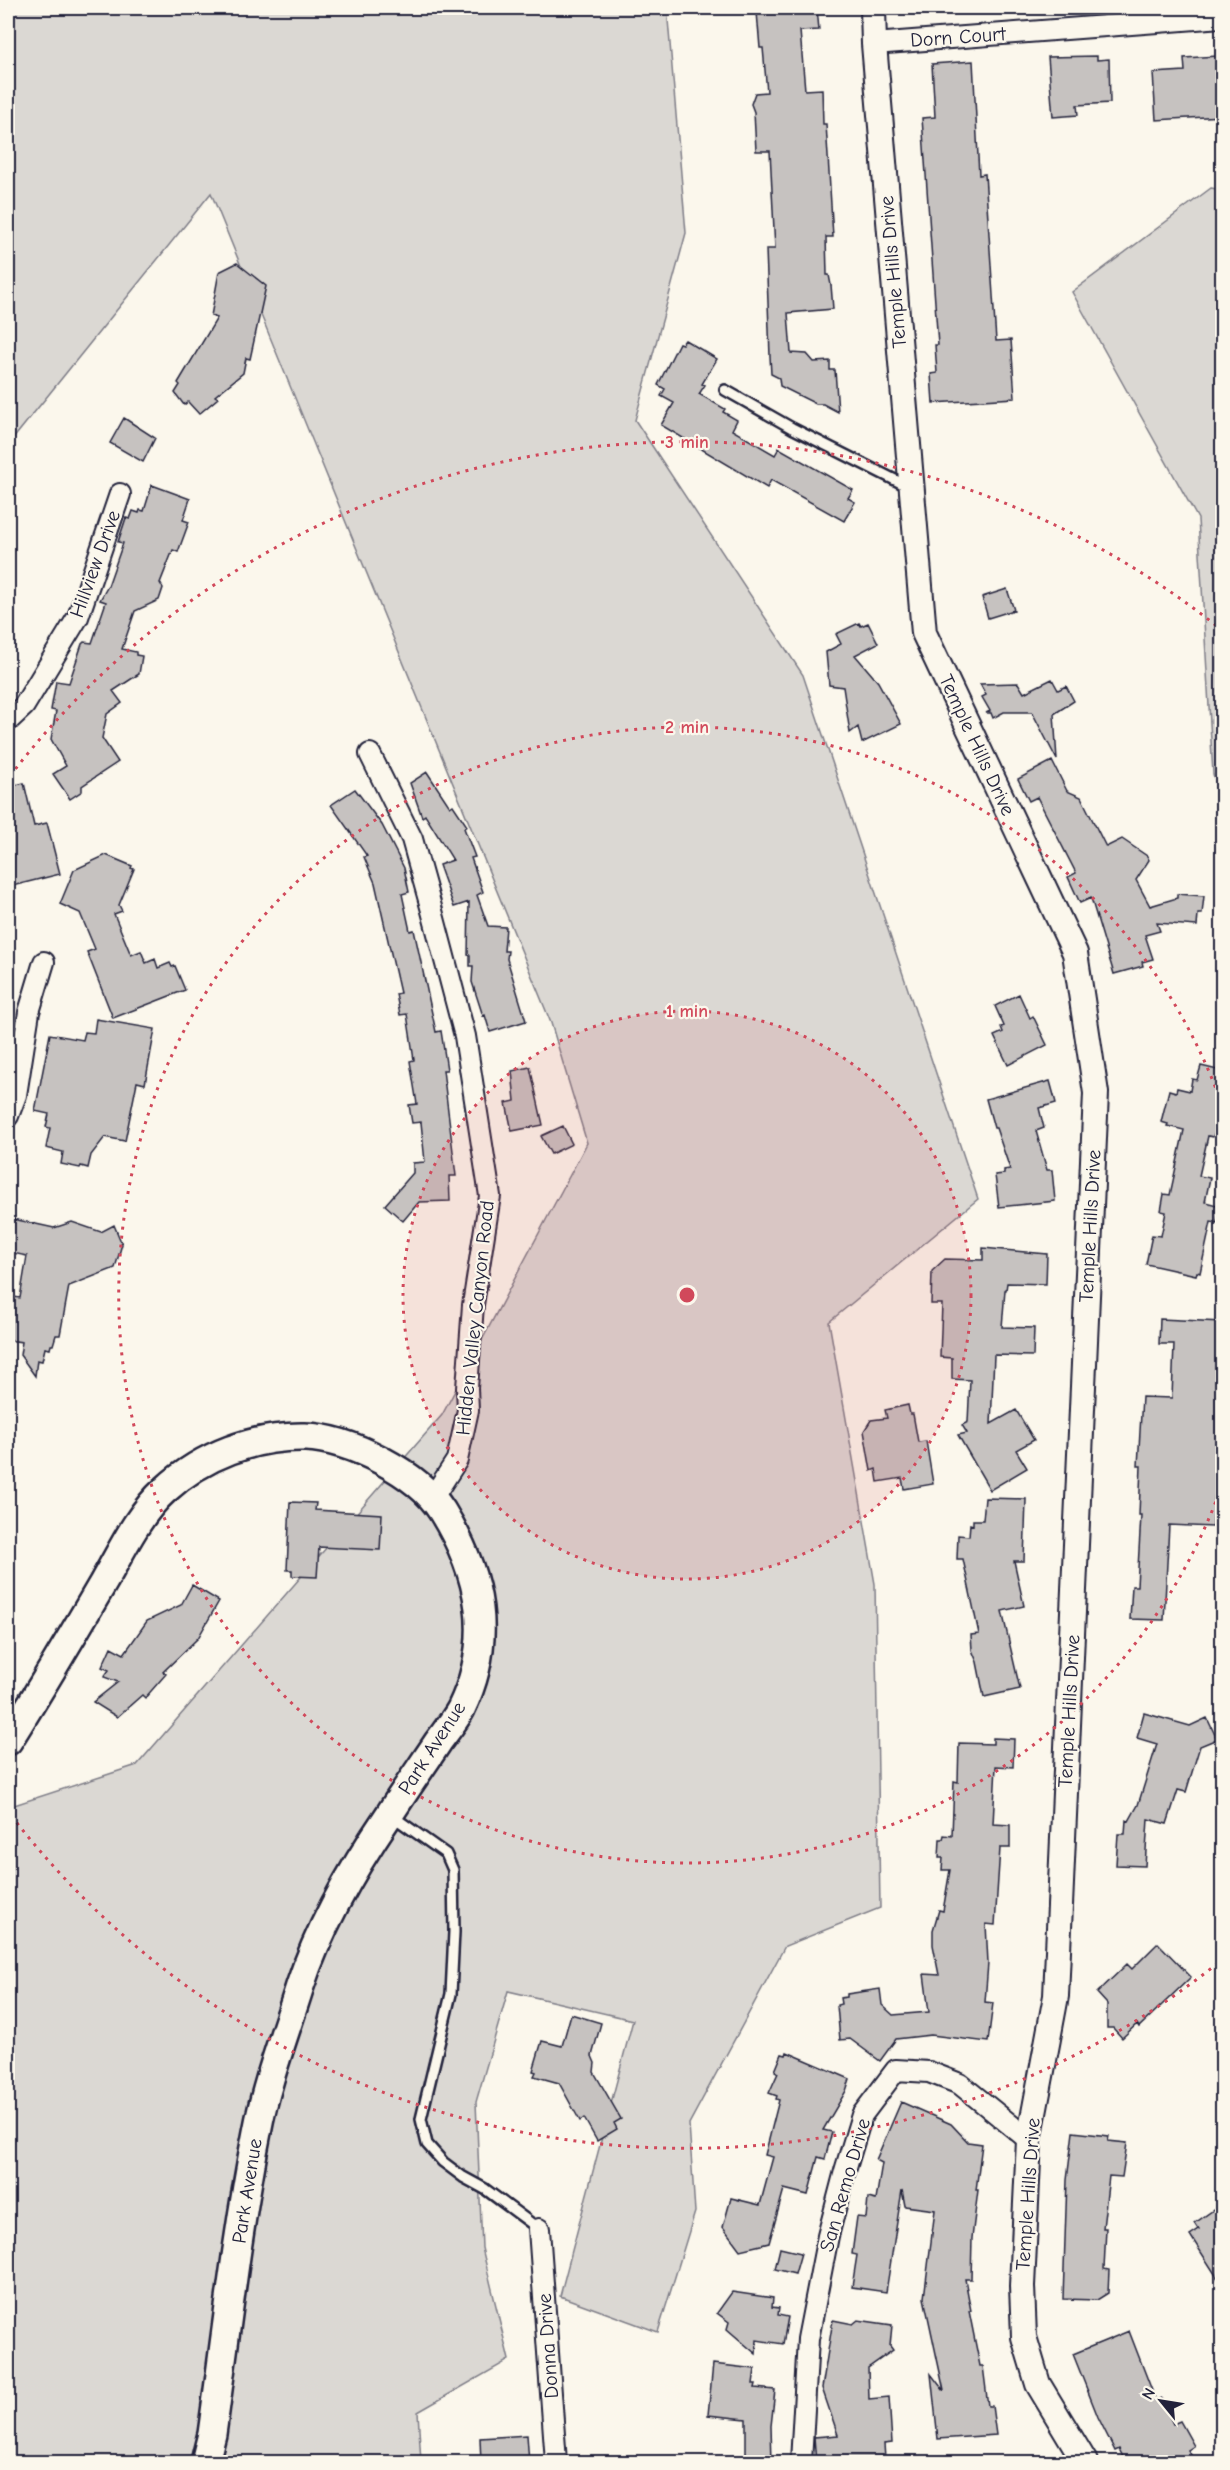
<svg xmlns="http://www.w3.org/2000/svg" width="1230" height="2470" font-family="'Comic Neue',sans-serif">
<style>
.green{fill:#dbd8d3;stroke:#7e7d87;stroke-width:1.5}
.building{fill:#c6c2c0;stroke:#22223b;stroke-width:1.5}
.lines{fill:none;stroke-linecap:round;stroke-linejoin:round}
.service-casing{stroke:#22223b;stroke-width:14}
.minor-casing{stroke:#22223b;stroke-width:24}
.tertiary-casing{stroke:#22223b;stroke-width:28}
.secondary-casing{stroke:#22223b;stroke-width:32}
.service{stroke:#fbf7ec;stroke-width:9}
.minor{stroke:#fbf7ec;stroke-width:20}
.tertiary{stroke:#fbf7ec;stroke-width:24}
.secondary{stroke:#fbf7ec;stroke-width:27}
.ring{fill:none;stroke:#d1495b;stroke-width:3;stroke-dasharray:3 6}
.labels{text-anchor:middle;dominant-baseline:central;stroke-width:4.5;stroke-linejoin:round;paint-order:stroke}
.street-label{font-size:20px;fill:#22223b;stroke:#fbf7ec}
.centre{fill:#d1495b;stroke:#fbf7ec;stroke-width:3}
.ring-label{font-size:18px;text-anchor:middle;font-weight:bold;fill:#d1495b;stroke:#fbf7ec;stroke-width:4.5;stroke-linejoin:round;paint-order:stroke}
</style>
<rect width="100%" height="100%" fill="#fbf7ec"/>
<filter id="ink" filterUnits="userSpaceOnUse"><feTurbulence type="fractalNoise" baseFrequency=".0167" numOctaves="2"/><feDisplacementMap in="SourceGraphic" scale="12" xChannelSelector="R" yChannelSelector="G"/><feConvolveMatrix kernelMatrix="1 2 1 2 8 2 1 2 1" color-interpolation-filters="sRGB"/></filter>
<g filter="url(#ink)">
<path class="green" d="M 8,8 L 667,8 L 686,233 L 635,420 L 803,675 L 978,1199 L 829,1322 L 875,1584 L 880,1908 L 785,1946 L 689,2124 L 695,2212 L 658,2332 L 560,2296 L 633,2020 L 508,1991 L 476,2102 L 482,2248 L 509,2360 L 418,2412 L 421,2462 L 8,2462 L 8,1807 L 137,1765 L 442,1415 L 587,1143 L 551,1023 L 211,193 L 8,445 Z
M 1211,188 L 1222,190 L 1222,807 L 1213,774 L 1198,519 L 1072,292 Z"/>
<path class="building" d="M 804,8 L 817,8 L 819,30 L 800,31 L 805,90 L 822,89 L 823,124 L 826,124 L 833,237 L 826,237 L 827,275 L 829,275 L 831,285 L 833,309 L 788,313 L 791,353 L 807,354 L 814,362 L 830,361 L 830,370 L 835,370 L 838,412 L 823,404 L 816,404 L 780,386 L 779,378 L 771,374 L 770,356 L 766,249 L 775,249 L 770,151 L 756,151 L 754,112 L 751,104 L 755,93 L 767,92 L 763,48 L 760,48 L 757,12 Z
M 1097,56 L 1097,60 L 1109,59 L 1110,103 L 1077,105 L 1078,115 L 1053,117 L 1048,57 Z
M 1218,56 L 1221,116 L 1156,120 L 1153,73 L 1185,71 L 1184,58 Z
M 973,61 L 979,175 L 985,174 L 996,341 L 1011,340 L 1015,398 L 933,403 L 931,374 L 937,373 L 935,345 L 938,345 L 922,118 L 935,117 L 932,64 Z
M 237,263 L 266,286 L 250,359 L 246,358 L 243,373 L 215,396 L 218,398 L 199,414 L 188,402 L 184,405 L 175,393 L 180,385 L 178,383 L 217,318 L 211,316 L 219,272 Z
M 685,340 L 717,359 L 702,384 L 705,385 L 699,394 L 725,409 L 723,412 L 737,420 L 732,430 L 775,455 L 779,448 L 853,490 L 848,498 L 855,502 L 844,521 L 771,480 L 767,488 L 661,425 L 674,403 L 661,396 L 665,389 L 658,385 L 679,343 L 682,344 Z
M 124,418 L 155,438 L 143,462 L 110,443 Z
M 152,485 L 190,499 L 183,520 L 189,522 L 178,552 L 173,550 L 160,583 L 163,588 L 159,600 L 135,611 L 122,649 L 136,652 L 136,655 L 142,656 L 139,674 L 113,691 L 122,703 L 107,714 L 102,738 L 118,762 L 82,786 L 82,791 L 70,799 L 53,774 L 66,766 L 51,739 L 56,711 L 51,710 L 56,681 L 69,683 L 82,644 L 84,642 L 92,643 L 106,602 L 100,600 L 108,586 L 123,543 L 118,542 L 126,518 L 130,519 L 133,511 L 139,513 L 140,510 L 144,511 Z
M 1007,589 L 1014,610 L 988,618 L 982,597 Z
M 859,623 L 861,626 L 868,623 L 878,643 L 855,655 L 878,682 L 901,724 L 862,743 L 858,727 L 850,733 L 843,687 L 829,685 L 826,652 L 841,644 L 836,634 Z
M 1052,679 L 1058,690 L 1066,686 L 1074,701 L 1054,714 L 1057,760 L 1032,712 L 1004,712 L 993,718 L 991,713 L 986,713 L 990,711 L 982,697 L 986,695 L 980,684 L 1018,683 L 1024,693 Z
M 1052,761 L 1067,791 L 1081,797 L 1106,847 L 1122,839 L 1147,856 L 1149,860 L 1136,880 L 1150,906 L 1177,898 L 1177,894 L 1204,896 L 1202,914 L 1198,914 L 1197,926 L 1157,923 L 1160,931 L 1145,935 L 1153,959 L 1142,962 L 1143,966 L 1114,974 L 1091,898 L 1080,903 L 1068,877 L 1076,873 L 1037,797 L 1029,801 L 1018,779 Z
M 427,772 L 450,807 L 453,805 L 467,826 L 464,828 L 475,857 L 471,858 L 483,892 L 477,895 L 488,926 L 506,927 L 504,951 L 508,951 L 507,959 L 526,1021 L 490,1032 L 485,1015 L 483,1016 L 472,982 L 473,966 L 470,966 L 470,955 L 468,955 L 469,902 L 454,907 L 439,865 L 453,860 L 425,815 L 422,817 L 410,783 Z
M 24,783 L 34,826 L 47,823 L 60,874 L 8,887 L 8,787 Z
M 355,789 L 382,825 L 404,868 L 409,892 L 402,894 L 410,931 L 414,930 L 436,1032 L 441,1031 L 447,1070 L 443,1070 L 456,1176 L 449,1176 L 450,1201 L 419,1202 L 403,1221 L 385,1205 L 413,1173 L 413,1163 L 425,1162 L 421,1122 L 412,1123 L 409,1105 L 417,1104 L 410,1061 L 414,1060 L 407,1014 L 400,1015 L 396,994 L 400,993 L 375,883 L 364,857 L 367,856 L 331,805 Z
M 106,855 L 132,866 L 131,868 L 134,869 L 119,905 L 122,911 L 114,914 L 131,955 L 141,951 L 146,963 L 155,959 L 158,968 L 170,963 L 172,967 L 175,966 L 185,990 L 113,1018 L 87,952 L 95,949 L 80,913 L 60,904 L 74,870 Z
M 1019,994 L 1030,1018 L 1033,1016 L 1047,1045 L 1008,1065 L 994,1036 L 1003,1032 L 1001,1027 L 1004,1026 L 995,1006 Z
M 96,1019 L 155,1029 L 145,1084 L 137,1082 L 125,1141 L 105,1137 L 91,1155 L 88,1168 L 81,1166 L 80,1168 L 61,1164 L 63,1152 L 46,1148 L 50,1128 L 46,1127 L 49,1114 L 35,1111 L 50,1034 L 83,1040 L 85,1032 L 94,1033 Z
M 1201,1066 L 1222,1071 L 1222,1110 L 1217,1133 L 1215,1132 L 1213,1137 L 1208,1136 L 1199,1176 L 1210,1178 L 1205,1202 L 1221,1206 L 1217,1223 L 1211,1222 L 1200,1273 L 1197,1272 L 1196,1275 L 1146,1264 L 1152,1235 L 1161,1236 L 1166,1212 L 1161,1211 L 1164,1194 L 1170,1195 L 1184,1130 L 1167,1126 L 1168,1124 L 1161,1122 L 1169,1090 L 1176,1092 L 1177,1088 L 1190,1091 L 1192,1079 L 1197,1080 Z
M 530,1067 L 543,1125 L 512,1131 L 506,1103 L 515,1101 L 512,1071 Z
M 1050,1081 L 1056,1103 L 1039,1108 L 1044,1128 L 1036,1131 L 1047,1170 L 1052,1170 L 1055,1201 L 999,1207 L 995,1175 L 1004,1174 L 1004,1170 L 1010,1169 L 996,1128 L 994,1128 L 986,1099 Z
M 563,1126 L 572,1144 L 551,1154 L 541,1136 Z
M 13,1219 L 54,1228 L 72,1222 L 101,1232 L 114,1225 L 122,1244 L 115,1268 L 69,1286 L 60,1335 L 56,1335 L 53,1345 L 51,1345 L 50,1349 L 45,1348 L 42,1361 L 37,1360 L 35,1376 L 20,1355 L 22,1342 L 8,1340 L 8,1305 L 12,1306 L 14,1297 L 20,1298 L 27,1256 L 8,1252 Z
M 983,1248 L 1047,1254 L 1046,1284 L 1007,1283 L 1006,1290 L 1005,1290 L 1002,1327 L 1034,1328 L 1033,1356 L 994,1355 L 991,1424 L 1016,1410 L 1034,1440 L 1016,1450 L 1027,1468 L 990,1490 L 958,1435 L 967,1433 L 962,1425 L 968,1422 L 970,1380 L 952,1379 L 952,1358 L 940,1357 L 942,1304 L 931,1304 L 932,1271 L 945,1259 L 983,1260 Z
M 1160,1319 L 1222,1322 L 1222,1381 L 1221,1381 L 1213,1527 L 1169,1525 L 1164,1620 L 1130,1619 L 1132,1586 L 1137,1586 L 1141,1515 L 1139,1515 L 1141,1466 L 1138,1466 L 1142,1397 L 1172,1398 L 1174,1344 L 1159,1344 Z
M 908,1405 L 910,1414 L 913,1414 L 918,1442 L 926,1441 L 933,1484 L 904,1489 L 902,1478 L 878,1482 L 876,1469 L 871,1471 L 864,1431 L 871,1420 L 887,1418 L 885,1410 Z
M 985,1498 L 1026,1499 L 1024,1561 L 1014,1561 L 1024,1606 L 1002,1611 L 1020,1689 L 984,1697 L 977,1662 L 972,1650 L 971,1635 L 979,1634 L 963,1559 L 957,1559 L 958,1535 L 969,1536 L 970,1524 L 973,1525 L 973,1520 L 983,1520 Z
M 290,1502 L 316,1503 L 315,1510 L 382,1514 L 380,1550 L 319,1547 L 317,1577 L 292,1576 L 292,1570 L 287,1570 Z
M 192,1585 L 219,1601 L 198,1638 L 163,1672 L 166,1674 L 145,1698 L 142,1695 L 117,1717 L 93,1702 L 118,1682 L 104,1677 L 109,1670 L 102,1667 L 111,1647 L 124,1654 L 147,1621 L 181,1605 Z
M 1144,1713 L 1190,1726 L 1207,1718 L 1217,1739 L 1200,1746 L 1186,1792 L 1178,1790 L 1167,1824 L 1148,1819 L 1145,1866 L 1116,1865 L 1118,1834 L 1125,1834 L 1126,1820 L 1129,1821 L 1138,1805 L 1157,1744 L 1137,1738 Z
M 993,1738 L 1014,1739 L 1013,1767 L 996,1766 L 993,1824 L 1010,1825 L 1010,1848 L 1000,1848 L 995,1925 L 986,1924 L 988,1963 L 985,2002 L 993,2003 L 988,2042 L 931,2035 L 896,2039 L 880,2061 L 850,2039 L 840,2040 L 837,2005 L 841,2004 L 840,1998 L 847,1997 L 847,1994 L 880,1989 L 882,2005 L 893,2015 L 929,2012 L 924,1974 L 939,1975 L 933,1945 L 933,1930 L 939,1910 L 943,1911 L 950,1870 L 942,1870 L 943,1858 L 939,1858 L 940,1839 L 943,1839 L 944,1835 L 952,1836 L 954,1781 L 958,1782 L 959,1743 L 993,1744 Z
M 1158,1943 L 1191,1977 L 1139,2027 L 1137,2024 L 1122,2038 L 1113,2028 L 1107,2028 L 1107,2004 L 1097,1993 L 1127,1964 L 1132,1969 Z
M 571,2014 L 601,2023 L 592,2056 L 595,2063 L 594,2072 L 621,2119 L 614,2123 L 617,2129 L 597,2141 L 584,2118 L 580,2121 L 559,2083 L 534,2076 L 536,2072 L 533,2071 L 542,2041 L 562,2046 Z
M 787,2052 L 850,2079 L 846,2091 L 823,2130 L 832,2132 L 825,2159 L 818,2157 L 808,2195 L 784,2189 L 769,2243 L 740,2250 L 723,2227 L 731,2198 L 760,2205 L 773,2157 L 765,2155 L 779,2100 L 776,2099 L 777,2096 L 769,2093 L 778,2073 L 775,2071 L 782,2054 L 786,2055 Z
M 901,2102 L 951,2124 L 968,2142 L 982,2144 L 976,2190 L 978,2190 L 972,2238 L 971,2279 L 965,2279 L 971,2311 L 969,2311 L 980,2366 L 983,2366 L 988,2406 L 992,2406 L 996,2435 L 938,2439 L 931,2374 L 944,2391 L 924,2298 L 935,2210 L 905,2206 L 902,2190 L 886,2292 L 852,2287 L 857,2255 L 852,2254 L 857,2217 L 866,2218 L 868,2198 L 876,2200 L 882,2163 L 876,2160 Z
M 1073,2132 L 1109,2136 L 1108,2141 L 1127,2143 L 1122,2177 L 1109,2176 L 1103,2228 L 1106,2228 L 1104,2269 L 1109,2270 L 1108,2293 L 1097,2300 L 1063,2299 L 1067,2180 Z
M 1222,2204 L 1222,2285 L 1190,2235 L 1199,2229 L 1195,2223 Z
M 780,2248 L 801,2253 L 795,2274 L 775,2269 Z
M 732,2292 L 773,2298 L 772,2307 L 779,2308 L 778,2315 L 788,2317 L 783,2344 L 757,2340 L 756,2354 L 727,2329 L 729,2322 L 717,2313 Z
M 833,2320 L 853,2324 L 858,2320 L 892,2325 L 890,2346 L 893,2350 L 868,2368 L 869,2399 L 889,2397 L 892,2443 L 884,2444 L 885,2459 L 816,2463 L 814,2437 L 838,2435 L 822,2388 Z
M 1129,2331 L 1156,2401 L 1161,2398 L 1173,2424 L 1180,2421 L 1194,2446 L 1188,2450 L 1196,2463 L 1126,2463 L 1119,2449 L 1115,2451 L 1098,2417 L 1073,2354 Z
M 713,2364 L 755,2369 L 753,2384 L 756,2384 L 755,2388 L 775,2390 L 771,2426 L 772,2463 L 746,2463 L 746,2419 L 708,2415 Z
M 527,2435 L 529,2463 L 481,2463 L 480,2438 Z"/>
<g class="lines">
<g class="service-casing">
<path id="service" d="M 725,390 L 792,428 L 909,487
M 391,1815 L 446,1854 L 453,1870 L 454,1932 L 451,1994 L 421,2119 L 427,2144 L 443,2162 L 463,2177 L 485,2189 L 539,2229"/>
</g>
<g class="minor-casing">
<path id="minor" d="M 874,44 L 1222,17
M 8,721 L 24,706 L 78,617 L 120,494
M 370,754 L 412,839 L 431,907 L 465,1036 L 490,1196 L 473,1305 L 467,1388 L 468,1410 L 457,1460 L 433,1497
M 8,1116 L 16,1095 L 29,1012 L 44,962
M 539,2229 L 556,2462
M 801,2462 L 808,2339 L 828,2236 L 845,2171 L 862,2115 L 896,2070 L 929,2072 L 960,2084 L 1029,2140"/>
</g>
<g class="tertiary-casing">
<path id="tertiary" d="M 873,8 L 874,44 L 924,633 L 1075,953 L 1096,1093 L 1056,1996 L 1029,2140 L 1022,2286 L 1024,2337 L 1038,2384 L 1085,2462"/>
</g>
<g class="secondary-casing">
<path id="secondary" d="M 8,1741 C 41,1689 72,1636 103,1583 C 121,1552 138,1514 165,1490 C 203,1455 254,1436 305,1437 C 349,1438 418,1473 442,1511 C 481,1574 495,1639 461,1709 C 455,1720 446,1731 438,1742 C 422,1766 405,1790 389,1815 C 353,1868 320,1925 300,1986 C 285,2034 266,2083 257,2132 C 237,2232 226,2334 212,2434 L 205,2462"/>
</g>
<use href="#service" class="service"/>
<use href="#minor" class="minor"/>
<use href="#tertiary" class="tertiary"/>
<use href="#secondary" class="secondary"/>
</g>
</g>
<circle cx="687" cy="1295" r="284" fill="#d1495b" fill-opacity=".12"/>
<g class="ring">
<circle cx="687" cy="1295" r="284"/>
<path d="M1222 1485A568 568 0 1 1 1222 1105"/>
<path d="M1218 1963A853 853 0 0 1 10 1814M10 776A853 853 0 0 1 1218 627"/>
</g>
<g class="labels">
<g class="street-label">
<text transform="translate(958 37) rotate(-4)">Dorn Court</text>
<text transform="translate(893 272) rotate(-95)">Temple Hills Drive</text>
<text transform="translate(95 564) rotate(-70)">Hillview Drive</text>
<text transform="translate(977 745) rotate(65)">Temple Hills Drive</text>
<text transform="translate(1090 1226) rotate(-87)">Temple Hills Drive</text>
<text transform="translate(475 1318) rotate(-84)">Hidden Valley Canyon Road</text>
<text transform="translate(1069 1711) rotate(-87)">Temple Hills Drive</text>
<text transform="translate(432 1748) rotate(-57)">Park Avenue</text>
<text transform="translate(845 2185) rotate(-74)">San Remo Drive</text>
<text transform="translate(247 2191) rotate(-81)">Park Avenue</text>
<text transform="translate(1028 2194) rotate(-86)">Temple Hills Drive</text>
<text transform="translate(548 2346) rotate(-94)">Donna Drive</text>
</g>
</g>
<circle cx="687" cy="1295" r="9" class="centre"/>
<g class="ring-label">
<text x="687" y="448">3 min</text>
<text x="687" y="733">2 min</text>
<text x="687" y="1017">1 min</text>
</g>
<rect width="1230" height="2470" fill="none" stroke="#fbf7ec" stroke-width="30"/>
<rect x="15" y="15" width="1200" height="2440" fill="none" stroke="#22223b" stroke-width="2" filter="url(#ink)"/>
<g transform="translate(1161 2401) rotate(300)" stroke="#fbf7ec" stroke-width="4.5" paint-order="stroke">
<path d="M0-4.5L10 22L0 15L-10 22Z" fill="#22223b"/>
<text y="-9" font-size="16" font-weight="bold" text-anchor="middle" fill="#22223b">N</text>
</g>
</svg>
